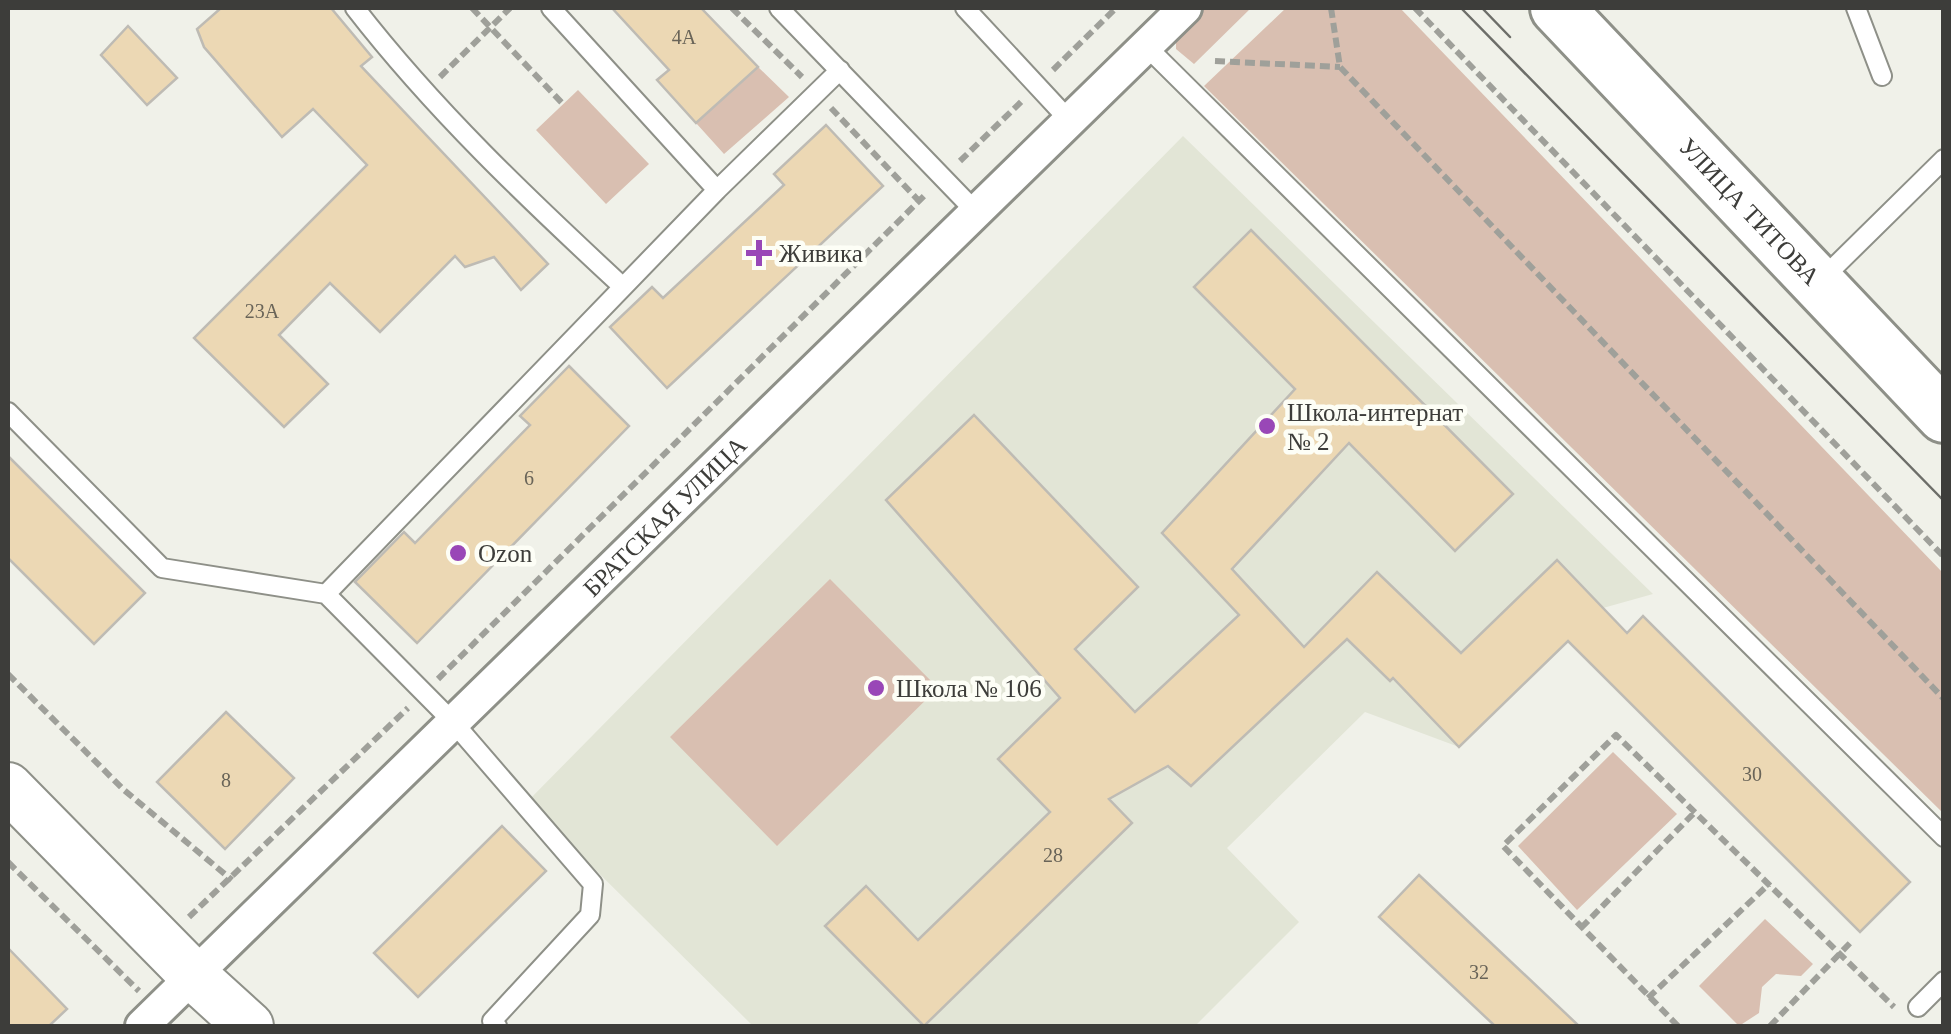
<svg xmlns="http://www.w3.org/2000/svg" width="1951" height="1034" font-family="'Times New Roman',serif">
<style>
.built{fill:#e2e5d6}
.green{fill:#d9bfb1}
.building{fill:#ecd8b4;stroke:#bebbb4;stroke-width:2.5}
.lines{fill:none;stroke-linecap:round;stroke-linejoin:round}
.lane-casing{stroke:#8e9088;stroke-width:22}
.street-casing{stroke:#8e9088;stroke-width:38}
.secondary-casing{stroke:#8e9088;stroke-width:52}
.primary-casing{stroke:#8e9088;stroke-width:58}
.path{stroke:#9fa09a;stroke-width:6;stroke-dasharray:10 5;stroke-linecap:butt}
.lane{stroke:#fff;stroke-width:18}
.street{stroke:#fff;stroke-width:32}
.secondary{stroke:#fff;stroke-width:48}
.primary{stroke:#fff;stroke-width:52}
.tram{stroke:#6d6e69;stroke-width:2.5}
.poi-dot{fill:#9947b7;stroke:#fdfef6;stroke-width:4}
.labels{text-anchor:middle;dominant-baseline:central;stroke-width:9;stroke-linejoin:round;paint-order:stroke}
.number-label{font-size:20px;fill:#696458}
.street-label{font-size:25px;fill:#3d3d3a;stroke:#fdfef6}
.poi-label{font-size:25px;fill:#3d3d3a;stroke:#fdfef6;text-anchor:start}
</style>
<rect width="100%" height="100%" fill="#f0f1e9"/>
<path class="built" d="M 1183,136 L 1653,594 L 1603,608 L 1459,747 L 1365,712 L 1227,848 L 1299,922 L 1195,1026 L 753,1026 L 527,802 Z"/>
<path class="green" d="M 1200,8 L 1251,8 L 1194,64 L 1176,49 L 1176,30 Z
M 1286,8 L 1400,8 L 1943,573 L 1943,813 L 1204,86 Z
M 758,67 L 789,97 L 724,154 L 696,123 Z
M 578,90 L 649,164 L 606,204 L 536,130 Z
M 830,579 L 938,688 L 777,846 L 670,737 Z
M 1613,752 L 1677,814 L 1577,910 L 1518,846 Z
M 1765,919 L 1813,964 L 1801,976 L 1776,974 L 1762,987 L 1759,1013 L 1739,1026 L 1699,986 Z"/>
<path class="building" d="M 221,8 L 331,8 L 372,57 L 361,66 L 548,264 L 521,290 L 494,257 L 465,267 L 455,256 L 380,332 L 330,283 L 279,335 L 328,384 L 284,427 L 194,338 L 367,165 L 313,109 L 282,137 L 204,47 L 197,29 Z
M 612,8 L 701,8 L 758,67 L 696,123 L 657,80 L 669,70 Z
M 128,26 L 177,78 L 147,105 L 101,55 Z
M 826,125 L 883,186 L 667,388 L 610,327 L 652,287 L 663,298 L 784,185 L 774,174 Z
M 1251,230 L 1513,494 L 1455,551 L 1349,443 L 1232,569 L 1304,647 L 1377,572 L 1461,653 L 1557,560 L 1627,633 L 1643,616 L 1910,882 L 1860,932 L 1568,641 L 1459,747 L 1393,678 L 1390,681 L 1347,639 L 1191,786 L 1168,766 L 1109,799 L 1132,823 L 924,1026 L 825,926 L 866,886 L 918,940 L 1050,812 L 998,759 L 1060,698 L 886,500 L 974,415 L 1138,587 L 1075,649 L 1135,712 L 1239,615 L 1162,533 L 1295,389 L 1194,287 Z
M 569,366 L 629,426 L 417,643 L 355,582 L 404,532 L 415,543 L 530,425 L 520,416 Z
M 8,456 L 145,593 L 94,644 L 8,558 Z
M 226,712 L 294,778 L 225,849 L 157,782 Z
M 502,826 L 546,871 L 418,997 L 374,953 Z
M 1419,875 L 1579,1026 L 1495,1026 L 1379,917 Z
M 8,948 L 67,1009 L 49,1026 L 8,1026 Z"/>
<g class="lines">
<g class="lane-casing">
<path id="lane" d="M 355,8 C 434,110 528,199 623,287
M 551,8 L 717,190
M 779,8 L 976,212
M 965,8 L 1069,120
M 1856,8 L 1882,76
M 1146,46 L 1944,837
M 1821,280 L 1944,159
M 8,412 L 162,568 L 326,594 L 453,722 L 593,884 L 590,915 L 492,1021 L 497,1026
M 326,594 L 717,190 L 840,70
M 1918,1007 L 1944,981"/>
</g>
<g class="street-casing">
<g id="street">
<path id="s1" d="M 142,1026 L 1185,8"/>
</g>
</g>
<g class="secondary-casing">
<path id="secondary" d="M 8,787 L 195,977 L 249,1026"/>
</g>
<g class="primary-casing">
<g id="primary">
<path id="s2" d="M 1557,8 L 1944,416"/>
</g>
</g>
<path class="path" d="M 472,8 L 563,104
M 732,8 L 802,77
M 1331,8 L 1340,67 L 1944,699
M 1415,8 L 1944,557
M 1215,61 L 1340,67
M 1053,70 L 1116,8
M 440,77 L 510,8
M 831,108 L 919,201
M 960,161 L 1023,100
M 8,674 L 124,790 L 232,880
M 438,679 L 926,194
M 8,862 L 139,991
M 189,917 L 408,708
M 1581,928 L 1695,812
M 1648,998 L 1769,884
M 1678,1026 L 1503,846 L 1616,735 L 1894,1007
M 1770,1026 L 1851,942"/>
<use href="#lane" class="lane"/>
<use href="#street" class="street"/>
<use href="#secondary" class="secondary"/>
<use href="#primary" class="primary"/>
<path class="tram" d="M 1461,8 L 1944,501
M 1482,8 L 1510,37"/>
</g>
<g class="poi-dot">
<path d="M754 238h10v10h10v10h-10v10h-10v-10h-10v-10h10z"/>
<circle cx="1267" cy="426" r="10"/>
<circle cx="458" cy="553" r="10"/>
<circle cx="876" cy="688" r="10"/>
</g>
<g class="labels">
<g class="number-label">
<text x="684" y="37">4А</text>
<text x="262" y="311">23А</text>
<text x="529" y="478">6</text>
<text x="1752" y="774">30</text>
<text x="226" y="780">8</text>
<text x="1053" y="855">28</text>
<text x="1479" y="972">32</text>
</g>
<g class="street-label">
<text stroke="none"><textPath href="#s2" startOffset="280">УЛИЦА ТИТОВА</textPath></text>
<text stroke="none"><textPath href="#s1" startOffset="730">БРАТСКАЯ УЛИЦА</textPath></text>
</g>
<g class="poi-label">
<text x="779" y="253">Живика</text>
<text x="1287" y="412">Школа-интернат<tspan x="1287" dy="29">№ 2</tspan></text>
<text x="478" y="553">Ozon</text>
<text x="896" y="688">Школа № 106</text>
</g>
</g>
<rect width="1951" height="1034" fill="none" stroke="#3d3d3a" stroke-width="20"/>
</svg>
